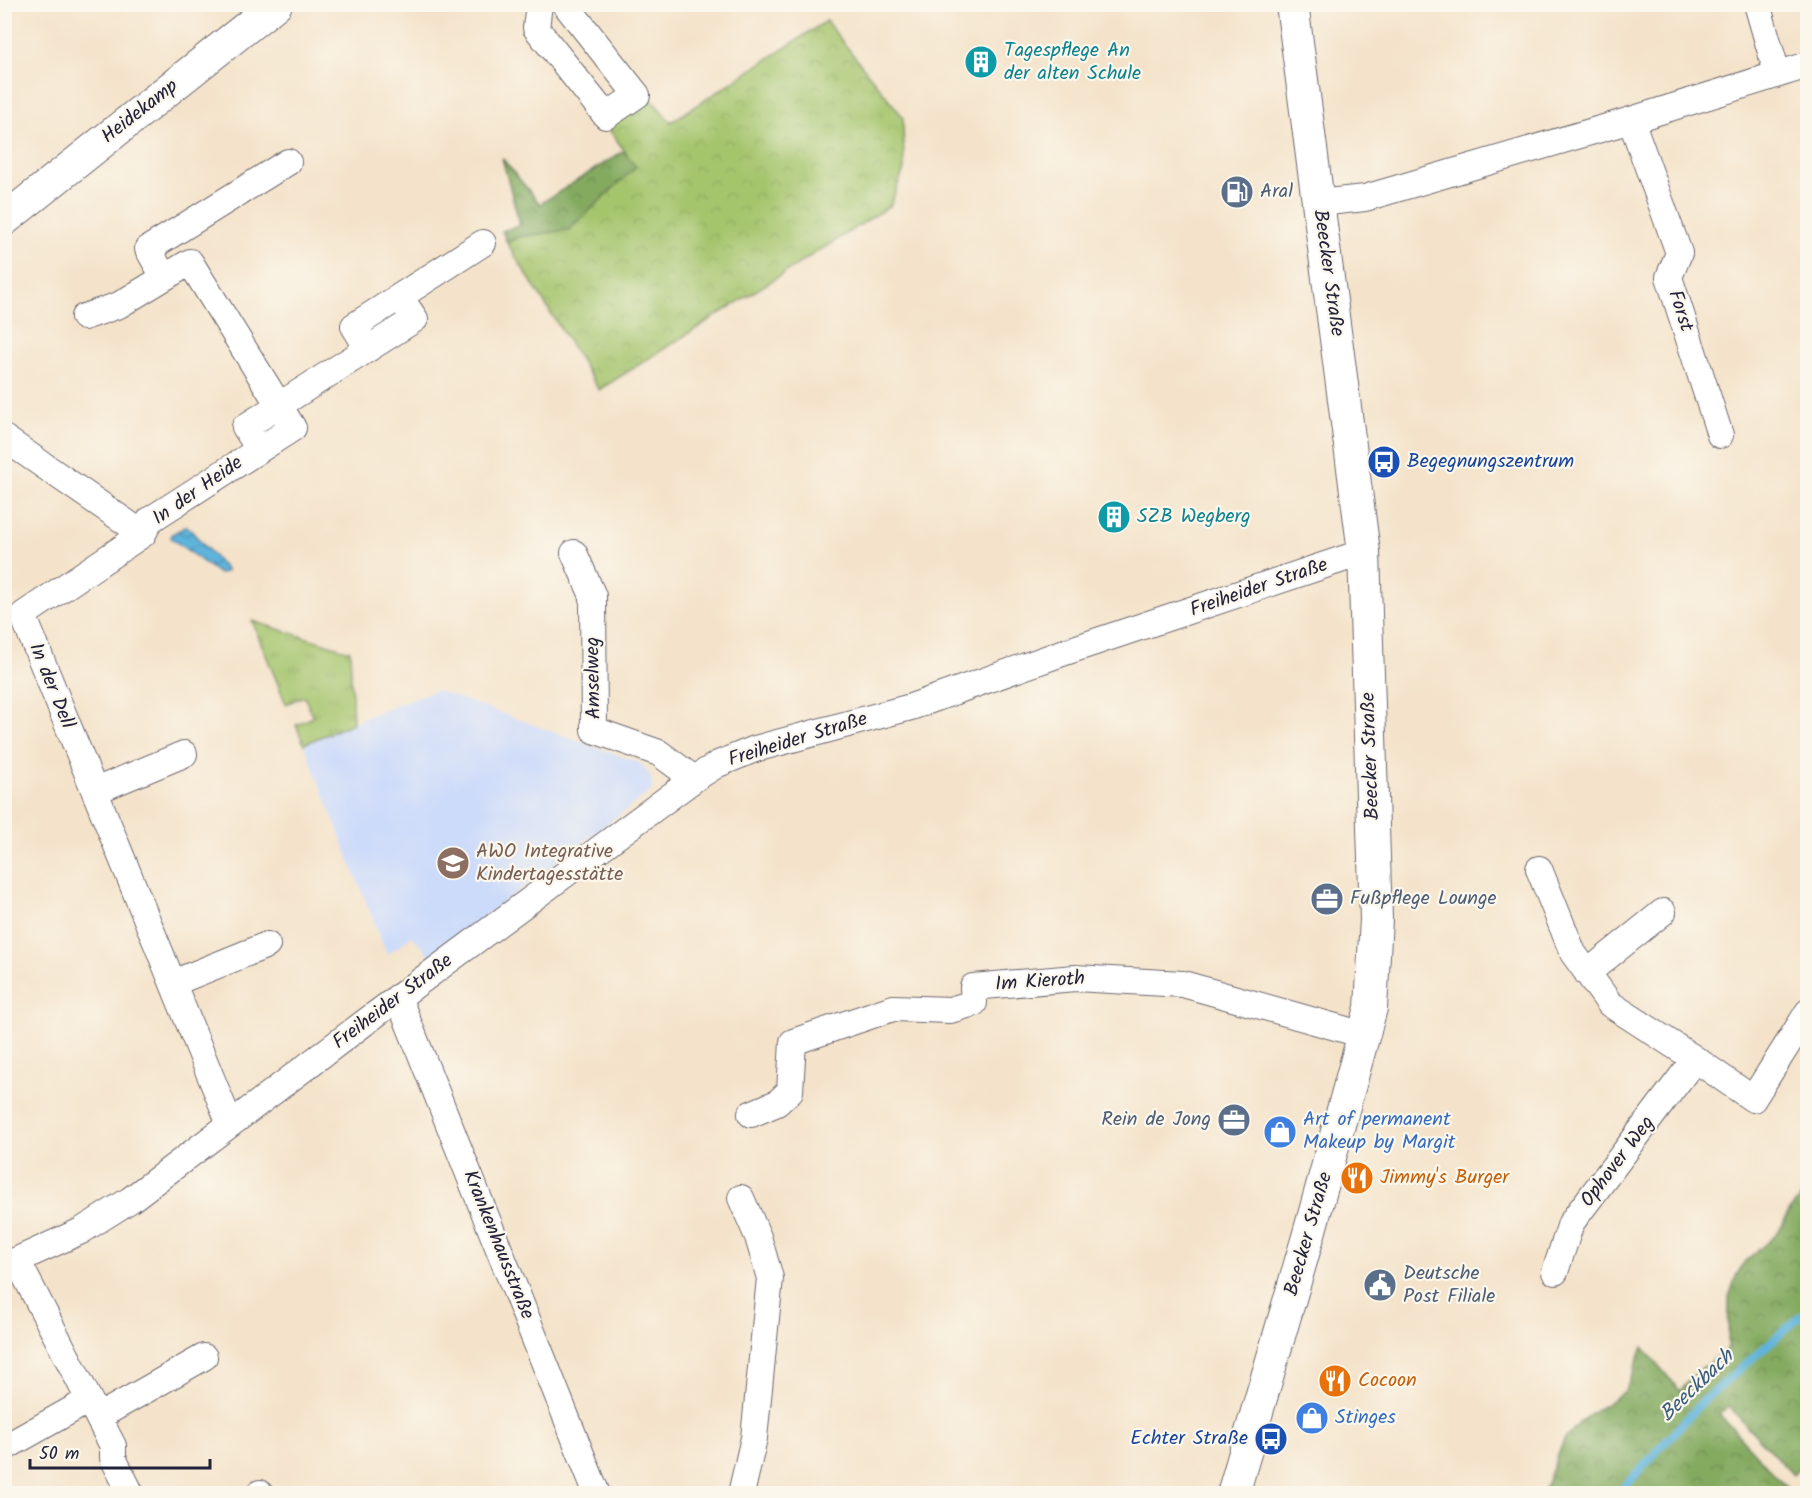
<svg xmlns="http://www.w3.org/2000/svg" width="1812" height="1498" font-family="Kalam,sans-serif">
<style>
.built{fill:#cddbfa}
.grass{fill:url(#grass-tufts);stroke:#647454;stroke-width:1.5}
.forest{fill:url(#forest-crowns);stroke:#53664e;stroke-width:1.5}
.park{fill:url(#park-crowns);stroke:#647454;stroke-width:1.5}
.water{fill:url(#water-waves);stroke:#406b8b;stroke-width:1.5}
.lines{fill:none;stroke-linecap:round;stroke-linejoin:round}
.stream{stroke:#5eb4db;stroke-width:8}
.minor-casing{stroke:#6c666d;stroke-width:28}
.tertiary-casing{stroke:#6c666d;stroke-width:34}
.minor{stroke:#fff;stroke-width:26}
.tertiary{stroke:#fff;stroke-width:32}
.labels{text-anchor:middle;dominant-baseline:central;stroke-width:4.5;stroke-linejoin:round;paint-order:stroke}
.culture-label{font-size:20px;fill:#0d838f;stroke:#fbf7ec;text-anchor:start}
.street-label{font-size:20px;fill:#22223b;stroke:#fbf7ec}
.service-label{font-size:20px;fill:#4e5e75;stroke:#fbf7ec;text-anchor:start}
.transit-label{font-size:20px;fill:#164399;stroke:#fbf7ec;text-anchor:start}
.education-label{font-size:20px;fill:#785e54;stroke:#fbf7ec;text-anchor:start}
.shop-label{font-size:20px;fill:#366cbe;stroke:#fbf7ec;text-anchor:start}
.food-label{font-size:20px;fill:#c56008;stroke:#fbf7ec;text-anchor:start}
.water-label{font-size:21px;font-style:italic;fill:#3a5c7b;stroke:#fbf7ec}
</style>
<defs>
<pattern id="grass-tufts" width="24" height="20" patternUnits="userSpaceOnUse" patternTransform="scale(1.5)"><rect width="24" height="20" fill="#a5c56d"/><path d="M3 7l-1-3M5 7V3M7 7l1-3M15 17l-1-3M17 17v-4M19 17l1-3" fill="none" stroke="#8ea95f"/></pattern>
<pattern id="forest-crowns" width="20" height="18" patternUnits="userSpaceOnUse" patternTransform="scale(1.5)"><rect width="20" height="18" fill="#84aa60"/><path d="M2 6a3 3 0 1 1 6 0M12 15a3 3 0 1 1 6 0" fill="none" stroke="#6c8a50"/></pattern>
<pattern id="park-crowns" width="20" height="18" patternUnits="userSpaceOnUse" patternTransform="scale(1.5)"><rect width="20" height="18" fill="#a5c56d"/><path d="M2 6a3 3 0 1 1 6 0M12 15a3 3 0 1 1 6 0" fill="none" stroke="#8ea95f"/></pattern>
<pattern id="water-waves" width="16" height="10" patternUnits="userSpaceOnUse" patternTransform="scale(1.5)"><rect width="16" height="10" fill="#5eb4db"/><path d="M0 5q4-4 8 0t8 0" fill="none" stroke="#4d92b3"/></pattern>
</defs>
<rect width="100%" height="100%" fill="#fbf7ec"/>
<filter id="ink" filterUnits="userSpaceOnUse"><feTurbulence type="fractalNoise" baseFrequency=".0167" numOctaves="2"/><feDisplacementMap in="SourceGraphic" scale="12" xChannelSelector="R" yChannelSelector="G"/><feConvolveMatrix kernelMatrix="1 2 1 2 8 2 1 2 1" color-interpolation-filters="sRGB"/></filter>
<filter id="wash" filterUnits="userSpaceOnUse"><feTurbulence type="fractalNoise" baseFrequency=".008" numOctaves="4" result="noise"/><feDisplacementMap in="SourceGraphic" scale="24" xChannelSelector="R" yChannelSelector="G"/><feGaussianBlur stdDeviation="1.35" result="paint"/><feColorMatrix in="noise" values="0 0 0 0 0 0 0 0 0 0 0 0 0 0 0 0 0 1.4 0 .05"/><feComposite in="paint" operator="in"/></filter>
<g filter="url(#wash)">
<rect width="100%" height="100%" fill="#f4e3ca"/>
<path class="built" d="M 436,690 L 640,763 L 651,777 L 652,790 L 431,957 L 412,936 L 387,955 L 304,744 L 390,707 Z"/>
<path class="grass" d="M 252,621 L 350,651 L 353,723 L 304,744 L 296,725 L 313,717 L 304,696 L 286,704 Z"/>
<path class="forest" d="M 625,150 L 637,167 L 569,230 L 519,237 L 507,243 L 502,231 L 520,225 L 502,158 L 540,204 Z
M 1806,1191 L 1807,1460 L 1793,1475 L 1729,1407 L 1719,1414 L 1788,1489 L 1780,1494 L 1543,1493 L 1564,1440 L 1581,1421 L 1625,1391 L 1643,1347 L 1680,1391 L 1694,1375 L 1728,1348 L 1729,1297 L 1736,1276 L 1745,1261 L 1777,1234 L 1790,1210 Z"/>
<path class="park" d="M 826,21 L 903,117 L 904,169 L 890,206 L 599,390 L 507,243 L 519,237 L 569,230 L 636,167 L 608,128 L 650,98 L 671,122 Z"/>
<path class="water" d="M 187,526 L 227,571 L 219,574 L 171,538 L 172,534 Z"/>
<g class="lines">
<path class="stream" d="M 1618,1494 L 1703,1401 L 1808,1310"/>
</g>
</g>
<g filter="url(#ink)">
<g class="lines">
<g class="minor-casing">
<path id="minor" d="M 539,4 L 536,28 L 606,116 L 637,95 L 565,4
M 1757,4 L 1777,73
M 1631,120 L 1679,253 L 1669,277 L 1720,435
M 1318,203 L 1365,198 L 1631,120 L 1808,65
M 164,277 L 148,249 L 288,162
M 84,317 L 119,305 L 190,262 L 293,428 L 150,520 L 143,534 L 23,615 L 230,1124
M 368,349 L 354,326 L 483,243
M 4,438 L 143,534
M 259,449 L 245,427 L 415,319 L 400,297
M 574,553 L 593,596 L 594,730 L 659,753 L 694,779
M 95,791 L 184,754
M 1539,869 L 1573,953 L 1610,1004 L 1695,1059 L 1753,1099 L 1808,1012
M 1587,973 L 1663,912
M 173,983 L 267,945
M 398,997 L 597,1494
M 751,1114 L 777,1103 L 790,1091 L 793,1042 L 893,1008 L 950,1010 L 974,1003 L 973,987 L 1075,978 L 1183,984 L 1364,1035
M 17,1260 L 113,1446 L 113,1458 L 131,1494
M 4,1266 L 81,1231 L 130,1200 L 376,1014 L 694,779 L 718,764 L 755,749 L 911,707 L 1065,652 L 1364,552
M 1555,1272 L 1571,1223 L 1695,1059
M 98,1417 L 204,1357
M 4,1448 L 89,1400
M 259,1494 L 260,1493
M 741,1494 L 754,1438 L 770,1278 L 758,1237 L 741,1198"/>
</g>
<g class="tertiary-casing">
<path id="tertiary" d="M 4,220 L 276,4
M 1233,1494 L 1310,1230 L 1371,1008 L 1376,919 L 1364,552 L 1292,4"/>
</g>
<use href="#minor" class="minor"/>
<use href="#tertiary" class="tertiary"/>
</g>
</g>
<defs>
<g id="building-disc" transform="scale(1.725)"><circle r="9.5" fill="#0f9aa8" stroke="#fbf7ec"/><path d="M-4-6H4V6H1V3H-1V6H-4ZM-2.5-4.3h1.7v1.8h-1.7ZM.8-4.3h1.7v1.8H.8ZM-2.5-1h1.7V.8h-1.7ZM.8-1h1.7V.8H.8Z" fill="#fff"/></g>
<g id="fuel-disc" transform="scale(1.725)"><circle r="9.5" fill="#5c6f8a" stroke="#fbf7ec"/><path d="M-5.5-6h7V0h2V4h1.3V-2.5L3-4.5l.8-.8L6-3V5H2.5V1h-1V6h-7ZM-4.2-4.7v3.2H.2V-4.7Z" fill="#fff"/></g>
<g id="bus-disc" transform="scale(1.725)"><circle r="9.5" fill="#1a4fb4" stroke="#fbf7ec"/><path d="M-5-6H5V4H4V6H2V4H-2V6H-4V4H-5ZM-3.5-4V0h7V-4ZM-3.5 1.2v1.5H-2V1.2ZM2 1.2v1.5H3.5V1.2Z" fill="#fff"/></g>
<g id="school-disc" transform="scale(1.725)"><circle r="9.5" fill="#8d6e63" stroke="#fbf7ec"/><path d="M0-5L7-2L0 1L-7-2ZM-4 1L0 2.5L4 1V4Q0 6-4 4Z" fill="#fff"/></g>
<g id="office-disc" transform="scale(1.725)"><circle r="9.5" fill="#5c6f8a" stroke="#fbf7ec"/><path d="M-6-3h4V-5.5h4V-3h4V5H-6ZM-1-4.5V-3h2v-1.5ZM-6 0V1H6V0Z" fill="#fff"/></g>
<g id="shop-disc" transform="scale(1.725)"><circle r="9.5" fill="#3f7fe0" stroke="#fbf7ec"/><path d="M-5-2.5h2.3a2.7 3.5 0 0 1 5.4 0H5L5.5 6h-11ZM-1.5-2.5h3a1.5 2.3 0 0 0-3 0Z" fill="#fff"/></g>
<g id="restaurant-disc" transform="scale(1.725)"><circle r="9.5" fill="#e8710a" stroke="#fbf7ec"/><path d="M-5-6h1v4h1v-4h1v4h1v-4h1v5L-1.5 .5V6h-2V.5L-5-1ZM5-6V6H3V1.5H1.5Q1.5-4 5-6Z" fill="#fff"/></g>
<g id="civic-disc" transform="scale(1.725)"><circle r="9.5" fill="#5c6f8a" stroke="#fbf7ec"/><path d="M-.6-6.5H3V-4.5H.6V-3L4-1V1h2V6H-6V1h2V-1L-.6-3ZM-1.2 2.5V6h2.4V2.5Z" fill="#fff"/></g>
</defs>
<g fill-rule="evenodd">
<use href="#building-disc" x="981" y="62"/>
<use href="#fuel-disc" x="1237" y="192"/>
<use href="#bus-disc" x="1384" y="462"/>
<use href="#building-disc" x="1114" y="517"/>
<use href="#school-disc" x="453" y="863"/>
<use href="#office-disc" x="1327" y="899"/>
<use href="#office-disc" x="1234" y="1120"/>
<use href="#shop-disc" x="1280" y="1132"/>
<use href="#restaurant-disc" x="1357" y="1178"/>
<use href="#civic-disc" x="1380" y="1285"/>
<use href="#restaurant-disc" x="1335" y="1381"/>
<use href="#shop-disc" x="1312" y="1418"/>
<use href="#bus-disc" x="1271" y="1439"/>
</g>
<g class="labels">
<g class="culture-label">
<text x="1004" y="51">Tagespflege An<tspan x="1004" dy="23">der alten Schule</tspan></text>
<text x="1137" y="517">SZB Wegberg</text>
</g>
<g class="street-label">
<text transform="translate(140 112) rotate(-38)">Heidekamp</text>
<text transform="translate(1328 273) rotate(82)">Beecker Straße</text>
<text transform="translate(1680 311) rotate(72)">Forst</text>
<text transform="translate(198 491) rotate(-35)">In der Heide</text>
<text transform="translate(1259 588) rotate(-19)">Freiheider Straße</text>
<text transform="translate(594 678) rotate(-91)">Amselweg</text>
<text transform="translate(51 686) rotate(68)">In der Dell</text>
<text transform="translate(798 740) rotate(-17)">Freiheider Straße</text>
<text transform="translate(1371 756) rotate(-92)">Beecker Straße</text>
<text transform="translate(1040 982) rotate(-4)">Im Kieroth</text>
<text transform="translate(393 1002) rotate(-37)">Freiheider Straße</text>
<text transform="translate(1618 1162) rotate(-53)">Ophover Weg</text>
<text transform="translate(1309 1234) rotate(-74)">Beecker Straße</text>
<text transform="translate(498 1245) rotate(68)">Krankenhausstraße</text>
</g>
<g class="service-label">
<text x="1260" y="192">Aral</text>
<text x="1350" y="899">Fußpflege Lounge</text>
<text x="1211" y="1120" text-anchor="end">Rein de Jong</text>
<text x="1403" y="1274">Deutsche<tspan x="1403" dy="23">Post Filiale</tspan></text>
</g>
<g class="transit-label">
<text x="1407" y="462">Begegnungszentrum</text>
<text x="1248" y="1439" text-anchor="end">Echter Straße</text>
</g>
<g class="education-label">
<text x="476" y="852">AWO Integrative<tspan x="476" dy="23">Kindertagesstätte</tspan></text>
</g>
<g class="shop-label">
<text x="1303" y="1120">Art of permanent<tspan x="1303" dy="23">Makeup by Margit</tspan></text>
<text x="1335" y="1418">Stinges</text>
</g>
<g class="food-label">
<text x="1380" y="1178">Jimmy's Burger</text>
<text x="1358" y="1381">Cocoon</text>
</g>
<g class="water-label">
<text transform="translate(1697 1386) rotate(-44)">Beeckbach</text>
</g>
</g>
<rect width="1812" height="1498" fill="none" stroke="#fbf7ec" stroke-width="24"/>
<path d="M30 1459v9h180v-9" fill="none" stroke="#22223b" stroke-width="3"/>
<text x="39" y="1459" font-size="18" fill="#22223b" stroke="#fbf7ec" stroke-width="4.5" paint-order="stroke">50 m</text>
</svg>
